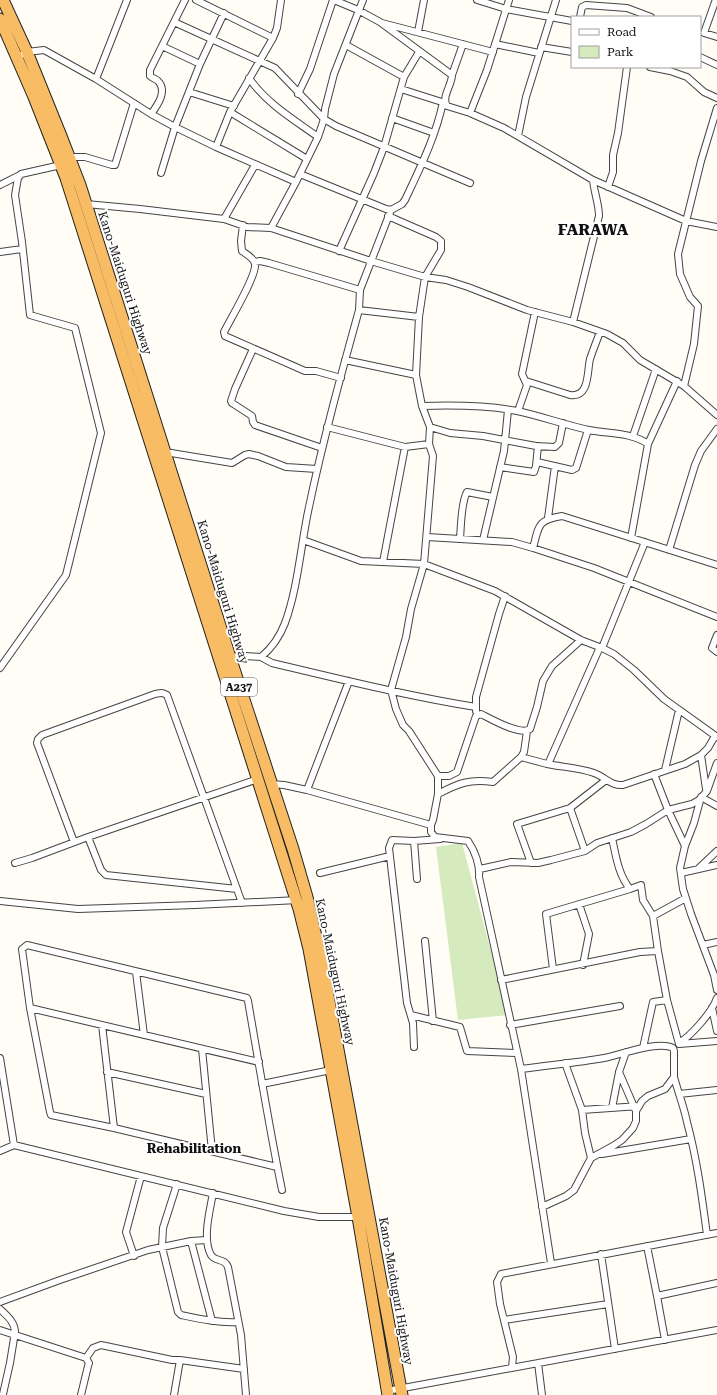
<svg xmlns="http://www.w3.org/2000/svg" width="717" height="1395" font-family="'Roboto Serif',serif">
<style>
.green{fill:#d5ebbd}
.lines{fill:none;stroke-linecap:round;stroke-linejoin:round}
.minor-casing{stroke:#444;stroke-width:8}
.trunk-casing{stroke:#222;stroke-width:13}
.minor{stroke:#fff;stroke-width:6}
.trunk{stroke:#f7bc64;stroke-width:11}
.labels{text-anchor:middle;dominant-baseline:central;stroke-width:4;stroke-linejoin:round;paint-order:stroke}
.shield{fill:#fff;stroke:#585858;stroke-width:1}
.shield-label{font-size:11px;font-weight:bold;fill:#111}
.street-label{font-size:12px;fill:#111;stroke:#fff}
.neighbourhood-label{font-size:13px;font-weight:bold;fill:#111;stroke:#fff}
.district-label{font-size:16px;font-weight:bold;fill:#111;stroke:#fff}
</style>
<rect width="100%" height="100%" fill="#fffdf5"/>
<path class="green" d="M 462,843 L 508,1015 L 458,1020 L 436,847 Z"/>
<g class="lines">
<g class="minor-casing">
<path id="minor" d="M 196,0 L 273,38
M 334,0 L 358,10 L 380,22 L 452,75
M 477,0 L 506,9 L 572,21
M 715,2 L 704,33 L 717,37
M 580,17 L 582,7 L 586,5 L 627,8 L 651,17
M 174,22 L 275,68 L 324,119 L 336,126 L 470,183
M 382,23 L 493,52
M 418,32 L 424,0
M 463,44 L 452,75 C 452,85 441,97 447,106 L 470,113 L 504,128 L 593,180 L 686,221 L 717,227
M 495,44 L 539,53
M 346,45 L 404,77
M 162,46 L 200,64
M 541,47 L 572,52
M 700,57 L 717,65
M 16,58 L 27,52 L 44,50 L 96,79 L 151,114 L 175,127 L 216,147 L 296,182
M 650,67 L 670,71 L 687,77 L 704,92 L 717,98
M 249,78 C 266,103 293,119 318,137
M 96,79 L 127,0
M 401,89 L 445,103
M 189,92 L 234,106
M 298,94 L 310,69 L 333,0
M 230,112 L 307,159
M 470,113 L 487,70 L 509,0
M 151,114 C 157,106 168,91 158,81 C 156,79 152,78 150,76 L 150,70 L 185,0
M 392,118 L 434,133
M 518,136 L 526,97 L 556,0
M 216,147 L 230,112 L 273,38 L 277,28 L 281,0
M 69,157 L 85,157 L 112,165 L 115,165 L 134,103
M 161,173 L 175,127 L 200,64 L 224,13
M 300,174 L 386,209 L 391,210
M 0,185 L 20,175
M 608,187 L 613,172 L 613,155 L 618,133 L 627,67
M 86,204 L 140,209 L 224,219 L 247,227 L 271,228 L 371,261 L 425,277 L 446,280 L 468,287 L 527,310 L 573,322 L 607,334 L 623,343 L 640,360 L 684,386 L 717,415
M 224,219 L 255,165
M 243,225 L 241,241 L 242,251 C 246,254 254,258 255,264 C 257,275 230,320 224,332 L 225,336 L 305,371 L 316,371 L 341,378
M 271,228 L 296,182 L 318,137 L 324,119 L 325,109 L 334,74 L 363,0
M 339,251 L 374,173 L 384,147 L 404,77 L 419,52
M 0,252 L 22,249
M 255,262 L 260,261 L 269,263 L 360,290
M 359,310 L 419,317
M 573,322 L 599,216 C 599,204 594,192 593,180
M 253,349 L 235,389 L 231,401 L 232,403 L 252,416 L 253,422 L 255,425 L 322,448
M 345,360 L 416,375
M 526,381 L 570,395 C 590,398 587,371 590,359 C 593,350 597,340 600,332
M 684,386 L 694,344 L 698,306 L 690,297 L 680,274 L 678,254 L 701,161 L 717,108
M 422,406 C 454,405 486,405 517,411 C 541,416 565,425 589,430 C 608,434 631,432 648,444 L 631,538
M 518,411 L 527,385 L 522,374 L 535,312
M 327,427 L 405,447 L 429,444
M 430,427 L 450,433 L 483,436 L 536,446 L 555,447 L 559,443 L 563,423
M 633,436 L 656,369
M 648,444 L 677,381
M 165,452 L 232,463 L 245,455 L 249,454 L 258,456 L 286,467 L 317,469
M 537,462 L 572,470 L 576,468 L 588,430
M 500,467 L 534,472 L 536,466 L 538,446
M 548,518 L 555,466
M 427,537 L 512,542 L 533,548 L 594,568 L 717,617
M 460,539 C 461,527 461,502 467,492 L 493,497
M 303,540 L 361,561 L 424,564 L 495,591 L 581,640 L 602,648 L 614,654 L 634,670 L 664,699 L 717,737
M 483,540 L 504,451 L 508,410
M 533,548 C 539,526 537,520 562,516 L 717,565
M 669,550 L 695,465 L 701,451 L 717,429
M 383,562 L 405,447
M 717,635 L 712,648 L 717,652
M 602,648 L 645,542
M 230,657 L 246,656 L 261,657 L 272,663 C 340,679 407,696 476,707
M 261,657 C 272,648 280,636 285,623 C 298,588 301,543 309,507 C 323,440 341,375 359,310 L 360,290 L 391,210 L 402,204 L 405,200 C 420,168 436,136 443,102
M 0,668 L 66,575 L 101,433 L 75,328 L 30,315 L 22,242 L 15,195 L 18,178 L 21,174 L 61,165
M 476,711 L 476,697 L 499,614 L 505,596
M 701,755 L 706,789
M 521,757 L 547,764 L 549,762 L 600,647
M 547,764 C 562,767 580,768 594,773 C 605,777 611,786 623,785 L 685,764 L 701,755 L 708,748 L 715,736
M 665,770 L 679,710
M 654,774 L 668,810 L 685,846
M 438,776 L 449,776 L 457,772 L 476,716 L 481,714 C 491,719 520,736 530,729 L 537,707 L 543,681 L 552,666 L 581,640
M 271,784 L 284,785 L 307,790 L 431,825 L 433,820 L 438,794 L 438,776 L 409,731 L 403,725 L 396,709 L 391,690 L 406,637 L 411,609 L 424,564 L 433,456 L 429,444 L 430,427 L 422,406 L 416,375 L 419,317 L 425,277 L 441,250 L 441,241 L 436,237 L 388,216
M 307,790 L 349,681
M 438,794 C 459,783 469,779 493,782 L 521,757 L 524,752 L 527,731
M 717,806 L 701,797 L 694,823 L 685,846 L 680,868 L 683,889 L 691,914 L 714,975 L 717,990
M 431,825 L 431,832 L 435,837 L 468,841 C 475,851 480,865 479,877 L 521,1069 L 551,1263
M 88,837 L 101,870 L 106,875 L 237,889
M 74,842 L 37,743 L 38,739 L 42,735 L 155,694 C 160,693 162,692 167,695 L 242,903
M 585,851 L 570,808 L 606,780
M 15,863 L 32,858 L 88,837 L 258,779
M 531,863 L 517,824 L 570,808
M 480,869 L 511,862 L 538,863 L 551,860 L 585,851 L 597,843 L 631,832 L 646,824 L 668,810 L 692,804 L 699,800 L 707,791 L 717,763
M 698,869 L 717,851
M 320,873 L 390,856
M 681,873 L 717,865
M 417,879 L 414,841 L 440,839
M 0,901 L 78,909 L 195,905 L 298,900
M 579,904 L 589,934 L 583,965
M 653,916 L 686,898
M 425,941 L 433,1021
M 703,945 L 717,942
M 553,969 L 546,914 L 630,889
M 136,972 L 144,1035
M 501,980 L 640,952 L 658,951 L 653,916 L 643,900 L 641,885 L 630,889 C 618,874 616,856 612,838
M 667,1000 L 679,1044 L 717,1041
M 30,1008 L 50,1112 L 51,1115 L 114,1128 L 102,1025
M 712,1008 L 717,1031
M 411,1015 L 460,1027 L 467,1051 L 517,1053
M 510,1025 L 620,1006
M 679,1043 C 692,1035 712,1012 717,998
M 414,1047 L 413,1023 L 407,1003 L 389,848 L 392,840 L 414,841
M 643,1048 L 653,1002 L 667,1000 L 658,951
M 202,1049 L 212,1151
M 0,1058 L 14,1145 L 284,1211 L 319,1217 L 358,1217
M 259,1062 L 30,1008 L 22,949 L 27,945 L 247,998 L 248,1001 C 259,1064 269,1127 282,1190
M 565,1063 L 582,1110 L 639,1106
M 521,1069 C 548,1065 576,1063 604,1058 C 620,1055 659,1040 673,1048 L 674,1051 L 674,1077 L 665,1089 L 648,1096 L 642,1101 L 636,1111 L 636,1121 L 633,1128 L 622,1140 L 613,1146 L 591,1158 L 574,1190 L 566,1196 L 542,1207
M 107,1072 L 206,1094
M 619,1072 L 635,1109
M 674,1077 C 678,1092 684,1107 687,1122 C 697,1159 702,1197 707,1235
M 262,1084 L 331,1070
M 679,1094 L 717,1090
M 612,1108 L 619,1072 L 626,1052
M 582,1110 L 585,1133 L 591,1158
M 114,1128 L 277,1167
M 0,1151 L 14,1145
M 602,1154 L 691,1139
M 177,1184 L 163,1228 L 162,1247 L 178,1312 L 181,1315 C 200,1319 218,1323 238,1322
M 213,1193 C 210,1210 202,1239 211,1255 C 215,1262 225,1258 228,1267 L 241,1335 L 246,1395
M 191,1241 L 212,1321
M 647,1246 L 657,1296
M 601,1254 L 615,1349
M 134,1256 L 126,1232 L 141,1176
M 0,1302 L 60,1280 L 148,1250 L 191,1241 L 207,1240
M 0,1309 C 7,1316 15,1322 15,1332 L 10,1363 L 3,1394
M 504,1320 L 608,1304
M 0,1330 L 86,1358 L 89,1363 L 88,1366 L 81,1395
M 665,1340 L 657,1296 L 717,1283
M 86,1358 L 93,1348 L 101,1345 L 172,1360 L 180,1360 L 244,1369
M 538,1363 L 542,1395
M 512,1367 L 513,1357 L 500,1304 L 497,1282 L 501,1274 L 717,1233
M 387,1391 L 717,1330
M 174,1395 L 180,1360"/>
</g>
<g class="trunk-casing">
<path id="trunk" d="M 3,0 L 27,52 L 61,136 L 80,185 L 230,657 L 293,849 L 307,897 L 322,963 L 402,1395
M 0,19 L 34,97 L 66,178 L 299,909 L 309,949 L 358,1217 L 388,1395"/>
</g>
<use href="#minor" class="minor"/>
<use href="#trunk" class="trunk"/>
</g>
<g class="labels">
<rect class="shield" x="221" y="678" width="36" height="18" rx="3"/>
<g class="shield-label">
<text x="239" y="687">A237</text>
</g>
<g class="street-label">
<text transform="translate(125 283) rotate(72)">Kano-Maiduguri Highway</text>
<text transform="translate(223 592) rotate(73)">Kano-Maiduguri Highway</text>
<text transform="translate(335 972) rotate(78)">Kano-Maiduguri Highway</text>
<text transform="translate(396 1291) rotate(80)">Kano-Maiduguri Highway</text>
</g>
<g class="neighbourhood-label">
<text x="194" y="1148">Rehabilitation</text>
</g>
<g class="district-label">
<text x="593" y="229">FARAWA</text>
</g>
</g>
<rect x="571" y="16" width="130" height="52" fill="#ffffff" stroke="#a0a0a0"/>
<rect x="579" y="29" width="20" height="6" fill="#ffffff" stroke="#a0a0a0"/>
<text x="607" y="36" font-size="12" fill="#111111">Road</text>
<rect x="579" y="46" width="20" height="12" fill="#d5ebbd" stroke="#a0a0a0"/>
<text x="607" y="56" font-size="12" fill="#111111">Park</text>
</svg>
